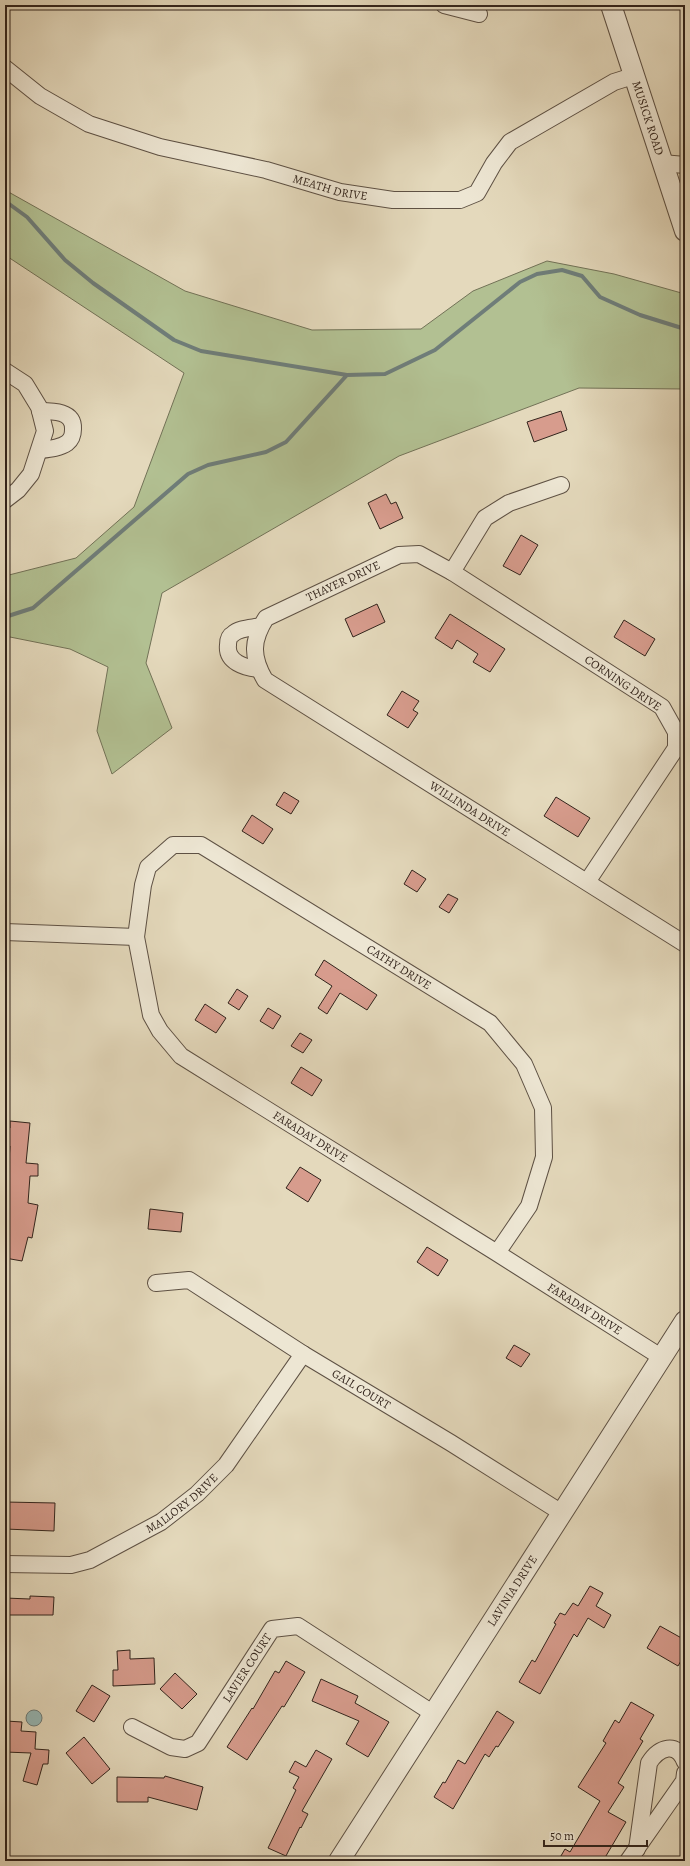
<svg xmlns="http://www.w3.org/2000/svg" width="690" height="1866" font-family="Alegreya,serif">
<style>
.green{fill:#b2c092;stroke:#727257}
.water{fill:#97b9b7;stroke:#6f7d79}
.lines{fill:none;stroke-linecap:round;stroke-linejoin:round}
.stream{stroke:#6f7d79;stroke-width:4}
.building{fill:#d79c8d;stroke:#32241c}
.minor-casing{stroke:#5e5144;stroke-width:18}
.tertiary-casing{stroke:#5e5144;stroke-width:22}
.minor{stroke:#ede6d3;stroke-width:16}
.tertiary{stroke:#ede6d3;stroke-width:20}
.labels{text-anchor:middle;dominant-baseline:central;stroke-width:3;stroke-linejoin:round;paint-order:stroke}
.street-label{font-size:12px;fill:#32241c;stroke:#ede6d3}
</style>
<rect width="100%" height="100%" fill="#e4d9bc"/>
<filter id="stains"><feTurbulence type="fractalNoise" baseFrequency=".005" numOctaves="4"/><feColorMatrix values="0 0 0 0 .2 0 0 0 0 .09 0 0 0 0 .02 0 0 0 .5 -.17"/></filter>
<radialGradient id="worn" r=".72"><stop offset=".6" stop-color="#630" stop-opacity="0"/><stop offset="1" stop-color="#630" stop-opacity=".3"/></radialGradient>
<path class="green" d="M 5,190 L 185,291 L 312,330 L 421,329 L 473,291 L 547,261 L 614,274 L 685,294 L 685,389 L 579,388 L 399,456 L 162,593 L 146,663 L 172,728 L 112,774 L 97,731 L 108,667 L 70,649 L 5,636 L 5,576 L 76,558 L 134,507 L 184,373 L 5,255 Z"/>
<path class="water" d="M26 1718a8 8 0 1 1 16 0a8 8 0 1 1-16 0Z"/>
<g class="lines">
<path class="stream" d="M 5,201 L 27,217 L 65,260 L 93,283 L 174,340 L 201,351 L 347,375 L 385,374 L 435,350 L 520,282 L 537,274 L 562,270 L 582,276 L 600,297 L 640,315 L 685,329
M 5,617 L 33,608 L 188,474 L 208,465 L 266,452 L 286,442 L 347,375"/>
</g>
<path class="building" d="M 561,411 L 567,430 L 534,442 L 527,422 Z
M 386,494 L 391,504 L 396,502 L 403,518 L 380,529 L 368,503 Z
M 521,535 L 538,545 L 520,575 L 503,566 Z
M 377,604 L 385,622 L 353,637 L 345,619 Z
M 450,614 L 505,649 L 490,672 L 473,662 L 478,654 L 457,640 L 452,649 L 435,638 Z
M 624,620 L 655,639 L 645,656 L 614,637 Z
M 402,691 L 419,701 L 413,710 L 418,713 L 408,728 L 387,715 Z
M 284,792 L 299,801 L 291,814 L 276,805 Z
M 556,797 L 590,818 L 578,837 L 544,816 Z
M 252,815 L 273,829 L 263,844 L 242,831 Z
M 412,870 L 426,879 L 417,892 L 404,884 Z
M 448,894 L 458,899 L 449,913 L 439,907 Z
M 324,960 L 377,995 L 367,1010 L 340,993 L 327,1014 L 318,1008 L 332,986 L 315,975 Z
M 237,989 L 248,996 L 239,1010 L 228,1003 Z
M 205,1004 L 226,1018 L 216,1033 L 195,1020 Z
M 268,1008 L 281,1016 L 273,1029 L 260,1021 Z
M 300,1033 L 312,1040 L 303,1053 L 291,1046 Z
M 301,1067 L 322,1080 L 312,1096 L 291,1083 Z
M 10,1121 L 30,1123 L 26,1163 L 38,1164 L 38,1176 L 30,1176 L 28,1203 L 38,1205 L 32,1238 L 28,1237 L 22,1261 L 5,1258 L 5,1214 L 9,1192 L 7,1192 L 10,1146 L 8,1146 L 9,1139 L 6,1139 L 7,1128 L 10,1128 Z
M 300,1167 L 321,1180 L 308,1202 L 286,1188 Z
M 150,1209 L 183,1213 L 181,1232 L 148,1229 Z
M 427,1247 L 448,1260 L 438,1276 L 417,1262 Z
M 514,1345 L 530,1354 L 521,1367 L 506,1358 Z
M 5,1502 L 55,1503 L 54,1531 L 5,1529 Z
M 590,1586 L 603,1593 L 596,1606 L 611,1615 L 604,1628 L 588,1618 L 577,1637 L 574,1634 L 540,1694 L 519,1682 L 532,1660 L 535,1662 L 556,1624 L 554,1623 L 560,1613 L 565,1615 L 573,1603 L 578,1606 Z
M 30,1596 L 54,1597 L 53,1615 L 5,1615 L 5,1598 L 30,1599 Z
M 660,1626 L 685,1640 L 685,1654 L 678,1666 L 647,1648 Z
M 130,1650 L 130,1659 L 154,1658 L 155,1684 L 113,1686 L 113,1670 L 118,1670 L 117,1651 Z
M 286,1661 L 305,1672 L 284,1707 L 282,1706 L 247,1760 L 227,1747 L 252,1708 L 253,1709 L 275,1671 L 279,1673 Z
M 175,1673 L 197,1694 L 182,1709 L 160,1689 Z
M 321,1679 L 358,1696 L 355,1703 L 389,1722 L 368,1757 L 346,1744 L 359,1721 L 312,1701 Z
M 92,1685 L 110,1696 L 94,1722 L 76,1711 Z
M 631,1702 L 654,1715 L 640,1739 L 643,1741 L 618,1783 L 624,1787 L 608,1812 L 626,1822 L 603,1861 L 558,1861 L 565,1849 L 570,1852 L 600,1801 L 578,1787 L 606,1743 L 603,1741 L 615,1720 L 619,1723 Z
M 497,1711 L 514,1722 L 498,1747 L 496,1746 L 489,1757 L 485,1754 L 453,1809 L 434,1797 L 443,1782 L 445,1783 L 458,1760 L 465,1764 Z
M 6,1721 L 22,1722 L 21,1731 L 36,1732 L 35,1749 L 49,1750 L 48,1764 L 43,1764 L 37,1785 L 23,1781 L 31,1753 L 5,1752 Z
M 84,1737 L 110,1769 L 92,1784 L 66,1753 Z
M 316,1750 L 332,1759 L 302,1811 L 308,1814 L 301,1828 L 300,1827 L 286,1856 L 268,1848 L 296,1790 L 293,1788 L 299,1777 L 289,1772 L 295,1761 L 306,1767 Z
M 165,1776 L 203,1787 L 197,1810 L 148,1797 L 148,1802 L 117,1802 L 117,1777 L 164,1778 Z"/>
<g class="lines">
<g class="minor-casing">
<g id="minor">
<path d="M 444,5 L 479,14"/>
<path id="s1" d="M 5,68 L 40,96 L 89,124 L 160,147 L 266,170 L 340,192 L 393,200 L 460,200 L 477,193 L 494,163 L 510,142 L 614,82 L 633,76"/>
<path d="M 662,163 L 685,165"/>
<path d="M 5,371 L 25,384 L 39,407 L 45,431 L 31,474 L 18,490 L 5,500"/>
<path d="M 40,411 C 53,411 74,411 73,429 C 73,435 72,439 67,443 C 60,448 49,449 40,450"/>
<path d="M 452,572 L 485,518 L 509,503 L 561,485"/>
<path d="M 259,669 C 245,668 226,662 228,645 C 228,641 229,636 233,634 C 239,628 252,628 261,626"/>
<path id="s2" d="M 587,882 L 676,748 L 676,732 L 662,707 L 452,572 L 419,554 L 399,555 L 266,618 C 252,640 251,656 265,680 L 685,944"/>
<path d="M 5,932 L 136,937"/>
<path id="s3" d="M 497,1253 L 529,1206 L 544,1157 L 543,1108 L 524,1064 L 490,1023 L 201,845 L 173,845 L 148,867 L 143,885 L 136,937 L 151,1015 L 160,1031 L 181,1056 L 497,1253 L 661,1357"/>
<path id="s4" d="M 156,1283 L 189,1280 L 303,1354 L 451,1443 L 562,1513"/>
<path id="s5" d="M 5,1564 L 71,1565 L 90,1560 L 161,1522 L 197,1494 L 226,1465 L 303,1354"/>
<path id="s6" d="M 132,1727 L 171,1747 L 185,1749 L 198,1743 L 272,1629 L 298,1626 L 434,1714"/>
<path d="M 637,1849 L 649,1763 C 659,1747 677,1741 685,1762"/>
<path d="M 628,1861 L 684,1781 L 685,1773"/>
</g>
</g>
<g class="tertiary-casing">
<g id="tertiary">
<path id="s7" d="M 611,5 L 685,231"/>
<path id="s8" d="M 339,1861 L 685,1321"/>
</g>
</g>
<use href="#minor" class="minor"/>
<use href="#tertiary" class="tertiary"/>
</g>
<g class="labels">
<g class="street-label">
<text stroke="none"><textPath href="#s7" startOffset="119">MUSICK ROAD</textPath></text>
<text stroke="none"><textPath href="#s1" startOffset="351">MEATH DRIVE</textPath></text>
<text transform="translate(343 581) rotate(-25)">THAYER DRIVE</text>
<text transform="translate(623 683) rotate(34)">CORNING DRIVE</text>
<text stroke="none"><textPath href="#s2" startOffset="968">WILLINDA DRIVE</textPath></text>
<text transform="translate(399 967) rotate(32)">CATHY DRIVE</text>
<text stroke="none"><textPath href="#s3" startOffset="1013">FARADAY DRIVE</textPath></text>
<text stroke="none"><textPath href="#s3" startOffset="1337">FARADAY DRIVE</textPath></text>
<text stroke="none"><textPath href="#s4" startOffset="237">GAIL COURT</textPath></text>
<text stroke="none"><textPath href="#s5" startOffset="194">MALLORY DRIVE</textPath></text>
<text stroke="none"><textPath href="#s8" startOffset="321">LAVINIA DRIVE</textPath></text>
<text stroke="none"><textPath href="#s6" startOffset="162">LAVIER COURT</textPath></text>
</g>
</g>
<rect width="690" height="1866" fill="none" stroke="#e4d9bc" stroke-width="20"/>
<rect x="6" y="6" width="678" height="1854" fill="none" stroke="#32241c" stroke-width="2"/>
<rect x="10" y="10" width="670" height="1846" fill="none" stroke="#32241c"/>
<path d="M544 1840v6h103v-6" fill="none" stroke="#32241c" stroke-width="2"/>
<text x="550" y="1840" font-size="12" fill="#32241c" stroke="#ede6d3" stroke-width="3" paint-order="stroke">50 m</text>
<rect width="100%" height="100%" filter="url(#stains)"/>
<rect width="100%" height="100%" fill="url(#worn)"/>
</svg>
